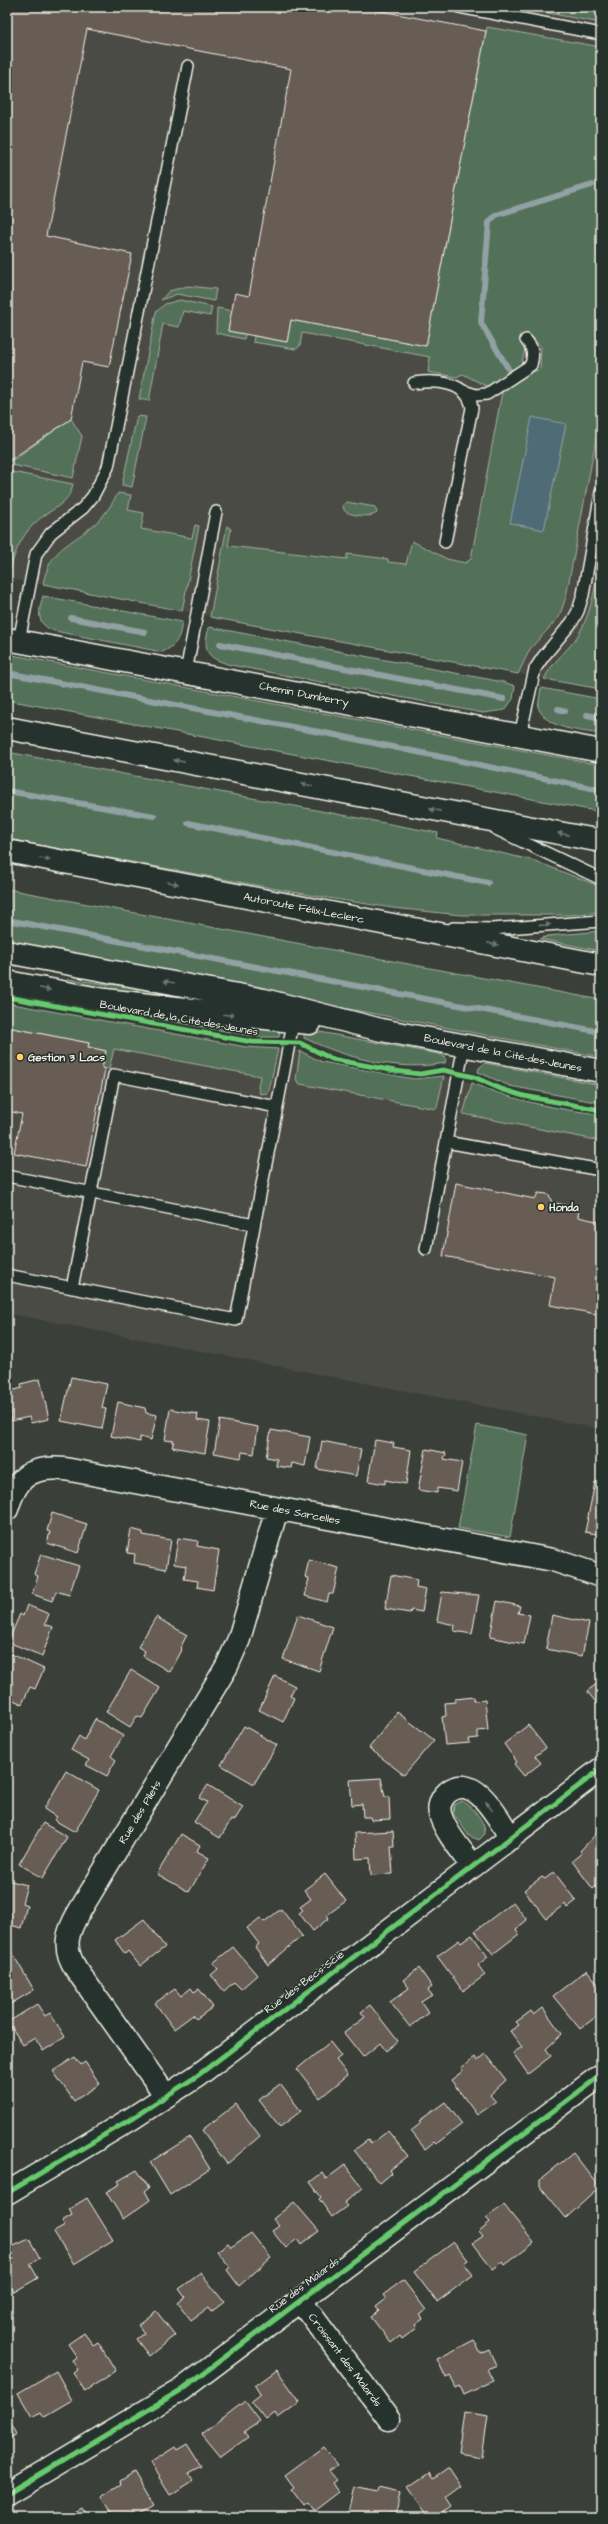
<svg xmlns="http://www.w3.org/2000/svg" width="608" height="2524" font-family="'Architects Daughter',sans-serif">
<style>
.built{fill:#4b4c44}
.green{fill:#527058;stroke:#a3b0a0}
.water{fill:#506c76;stroke:#92a1a4}
.lines{fill:none;stroke-linecap:round;stroke-linejoin:round}
.stream{stroke:#92a1a4;stroke-width:6}
.building{fill:#685d54;stroke:#f4f1e8}
.service-casing{stroke:#f4f1e8;stroke-width:14}
.minor-casing{stroke:#f4f1e8;stroke-width:25}
.tertiary-casing{stroke:#f4f1e8;stroke-width:25}
.motorway-casing{stroke:#f4f1e8;stroke-width:25}
.service{stroke:#26332d;stroke-width:11}
.minor{stroke:#26332d;stroke-width:22}
.tertiary{stroke:#26332d;stroke-width:22}
.motorway{stroke:#26332d;stroke-width:22}
.cycleway-casing{stroke:#26332d;stroke-width:8}
.cycleway{stroke:#67ca6e;stroke-width:5}
.oneway{fill:#6e766e}
.poi-dot{fill:#ffd166;stroke:#26332d;stroke-width:1.5}
.labels{text-anchor:middle;dominant-baseline:central;stroke-width:3.5;stroke-linejoin:round;paint-order:stroke}
.street-label{font-size:11px;fill:#f4f1e8;stroke:#26332d}
.poi-label{font-size:11px;font-weight:bold;fill:#f4f1e8;stroke:#26332d;text-anchor:start}
</style>
<rect width="100%" height="100%" fill="#3a4039"/>
<filter id="ink" filterUnits="userSpaceOnUse"><feTurbulence type="fractalNoise" baseFrequency=".025" numOctaves="2"/><feDisplacementMap in="SourceGraphic" scale="8" xChannelSelector="R" yChannelSelector="G"/><feConvolveMatrix kernelMatrix="1 2 1 2 8 2 1 2 1" color-interpolation-filters="sRGB"/></filter>
<g filter="url(#ink)">
<path class="built" d="M 7,7 L 601,7 L 601,658 L 596,688 L 7,578 Z
M 7,1003 L 246,1047 L 300,1051 L 322,1062 L 414,1079 L 441,1076 L 472,1083 L 502,1096 L 579,1112 L 601,1114 L 601,1429 L 7,1313 Z"/>
<path class="green" d="M 516,7 L 601,7 L 601,23 Z
M 487,27 L 601,47 L 601,413 L 566,597 L 559,617 L 530,649 L 518,674 L 210,617 L 227,526 L 231,529 L 228,546 L 347,559 L 347,554 L 388,559 L 388,562 L 406,564 L 412,541 L 447,559 L 465,563 L 471,559 L 502,392 L 525,375 L 540,369 L 541,347 L 533,338 L 519,335 L 525,349 L 521,365 L 505,374 L 498,382 L 486,386 L 463,374 L 456,377 L 428,372 L 430,357 L 302,333 L 300,346 L 296,349 L 253,342 L 254,336 L 287,342 L 291,320 L 426,346 Z
M 188,286 L 216,289 L 214,301 L 177,294 L 161,300 L 169,291 Z
M 180,300 L 212,307 L 210,316 L 183,311 L 179,327 L 163,324 L 149,401 L 139,399 L 156,312 L 165,304 Z
M 217,308 L 232,311 L 228,331 L 245,334 L 244,339 L 216,333 Z
M 137,416 L 146,417 L 132,487 L 122,485 Z
M 71,419 L 82,436 L 73,478 L 7,464 Z
M 7,471 L 73,484 C 69,506 49,509 35,523 C 20,537 12,557 9,578 Z
M 118,493 L 131,495 L 128,510 L 144,513 L 141,529 L 192,538 L 195,525 L 199,526 L 182,611 L 43,584 C 50,549 67,547 91,527 C 103,518 111,506 118,493 Z
M 347,502 L 375,507 L 377,513 C 371,518 349,516 344,510 L 343,505 Z
M 601,556 L 601,689 L 544,679 C 552,663 564,654 574,641 C 591,619 596,583 601,556 Z
M 43,596 L 182,622 C 180,637 177,646 162,652 L 55,631 C 36,625 38,613 43,596 Z
M 209,627 L 503,682 L 515,686 L 513,699 L 505,710 L 483,713 L 231,665 C 207,658 202,652 209,627 Z
M 7,654 L 601,765 L 601,812 L 7,700 Z
M 541,688 L 601,699 L 601,734 C 579,730 547,730 538,707 Z
M 7,752 L 438,833 L 437,838 L 535,861 L 601,887 L 601,912 L 569,915 L 461,915 L 393,908 L 315,896 L 7,839 Z
M 7,889 L 601,1000 L 601,1057 L 7,944 Z
M 601,931 L 601,951 L 540,939 L 548,936 Z
M 68,979 L 163,991 L 261,1009 L 67,985 Z
M 7,991 L 280,1029 L 279,1037 L 258,1037 Z
M 7,1003 L 246,1047 L 278,1049 L 269,1090 L 267,1093 L 260,1094 L 258,1087 L 260,1076 L 114,1049 L 109,1069 L 102,1068 L 106,1051 L 88,1047 L 89,1043 L 7,1027 Z
M 309,1030 L 443,1055 L 446,1060 L 445,1063 C 398,1072 346,1058 304,1038 L 304,1033 Z
M 300,1051 L 322,1062 L 414,1079 L 444,1076 L 437,1107 L 436,1109 L 300,1084 L 296,1080 Z
M 485,1063 L 601,1085 L 601,1103 L 510,1086 L 478,1072 L 479,1068 Z
M 472,1083 C 512,1100 557,1110 601,1114 L 601,1141 L 463,1114 Z
M 477,1425 L 528,1435 L 510,1537 L 458,1528 Z
M 461,1801 C 471,1803 486,1823 485,1834 L 479,1840 L 469,1836 L 453,1813 L 454,1805 Z"/>
<path class="water" d="M 532,417 L 566,424 L 544,530 L 510,523 Z"/>
<g class="lines">
<path class="stream" d="M 509,370 L 481,323 L 489,222 L 496,215 L 592,185
M 71,618 L 145,632
M 220,644 L 504,699
M 7,673 L 335,735 L 601,790
M 558,709 L 565,711
M 587,715 L 601,718
M 7,791 L 154,816
M 188,823 L 488,883
M 7,920 L 601,1032"/>
</g>
<path class="building" d="M 7,7 L 360,7 L 486,31 L 426,346 L 291,320 L 287,342 L 228,331 L 235,293 L 249,296 L 291,69 L 87,29 L 46,236 L 132,254 L 109,367 L 82,362 L 71,419 L 7,462 Z
M 7,1027 L 89,1043 L 88,1047 L 106,1051 L 102,1068 L 105,1069 L 86,1167 L 14,1153 L 22,1114 L 7,1111 Z
M 456,1183 L 535,1199 L 538,1193 L 547,1194 L 551,1198 L 551,1202 L 579,1208 L 578,1217 L 601,1222 L 601,1315 L 550,1305 L 555,1277 L 443,1256 Z
M 71,1377 L 107,1384 L 102,1408 L 106,1409 L 102,1429 L 61,1421 Z
M 40,1379 L 49,1419 L 31,1423 L 29,1417 L 11,1421 L 7,1392 L 22,1388 L 21,1384 Z
M 118,1402 L 145,1408 L 146,1413 L 157,1415 L 151,1440 L 140,1437 L 140,1442 L 111,1436 Z
M 170,1409 L 198,1414 L 197,1420 L 210,1422 L 205,1453 L 172,1447 L 174,1441 L 165,1440 Z
M 220,1420 L 258,1427 L 254,1454 L 242,1452 L 241,1458 L 214,1453 Z
M 271,1430 L 310,1437 L 305,1466 L 292,1463 L 291,1468 L 276,1466 L 277,1459 L 266,1457 Z
M 375,1440 L 394,1443 L 393,1447 L 411,1450 L 406,1484 L 385,1480 L 385,1484 L 368,1481 Z
M 322,1441 L 361,1449 L 356,1476 L 317,1469 Z
M 426,1449 L 446,1453 L 444,1459 L 462,1462 L 457,1491 L 437,1488 L 437,1493 L 418,1490 Z
M 595,1482 L 601,1483 L 601,1527 L 599,1527 L 597,1534 L 585,1532 Z
M 52,1513 L 87,1524 L 78,1553 L 47,1543 L 50,1532 L 47,1531 Z
M 131,1529 L 143,1532 L 143,1535 L 171,1540 L 166,1569 L 134,1563 L 135,1554 L 127,1553 Z
M 178,1538 L 198,1541 L 197,1546 L 219,1550 L 213,1590 L 197,1587 L 198,1581 L 184,1579 L 186,1566 L 174,1564 Z
M 41,1554 L 79,1566 L 69,1595 L 56,1591 L 52,1601 L 32,1594 L 38,1576 L 34,1574 Z
M 309,1560 L 339,1568 L 333,1594 L 329,1594 L 327,1602 L 305,1596 L 309,1578 L 305,1577 Z
M 391,1575 L 417,1580 L 416,1587 L 426,1589 L 422,1612 L 411,1610 L 410,1613 L 385,1609 Z
M 442,1592 L 479,1595 L 472,1634 L 454,1631 L 455,1625 L 437,1621 Z
M 497,1601 L 520,1606 L 518,1613 L 530,1615 L 524,1644 L 490,1637 Z
M 27,1605 L 49,1614 L 45,1624 L 53,1627 L 42,1656 L 8,1642 L 20,1614 L 23,1616 Z
M 298,1615 L 333,1627 L 319,1671 L 283,1659 Z
M 552,1615 L 589,1623 L 582,1656 L 546,1649 Z
M 156,1617 L 187,1635 L 180,1648 L 182,1650 L 170,1672 L 143,1656 L 145,1651 L 138,1647 Z
M 7,1652 L 44,1669 L 35,1689 L 30,1687 L 22,1704 L 7,1697 Z
M 131,1670 L 160,1688 L 142,1718 L 137,1716 L 130,1727 L 106,1712 Z
M 275,1676 L 295,1686 L 290,1696 L 294,1698 L 283,1722 L 259,1710 Z
M 601,1681 L 601,1709 L 587,1691 Z
M 474,1697 L 474,1701 L 485,1700 L 488,1730 L 478,1731 L 478,1738 L 469,1739 L 470,1743 L 445,1745 L 442,1717 L 446,1716 L 445,1703 L 455,1702 L 455,1699 Z
M 397,1712 L 434,1740 L 404,1775 L 369,1748 Z
M 95,1719 L 123,1736 L 111,1756 L 116,1760 L 107,1776 L 86,1765 L 89,1760 L 71,1750 L 79,1736 L 84,1740 Z
M 528,1725 L 546,1748 L 535,1756 L 541,1763 L 524,1776 L 514,1764 L 517,1762 L 504,1744 Z
M 244,1726 L 277,1745 L 254,1784 L 221,1765 Z
M 66,1771 L 99,1790 L 75,1832 L 54,1820 L 56,1817 L 44,1809 Z
M 381,1778 L 385,1797 L 389,1797 L 390,1819 L 371,1820 L 370,1817 L 363,1817 L 362,1804 L 352,1805 L 350,1780 Z
M 208,1785 L 243,1807 L 234,1821 L 231,1820 L 220,1838 L 194,1822 L 207,1802 L 199,1798 Z
M 43,1823 L 67,1837 L 43,1878 L 19,1864 Z
M 393,1831 L 394,1847 L 391,1847 L 393,1874 L 371,1875 L 370,1858 L 356,1859 L 355,1833 Z
M 597,1833 L 601,1838 L 601,1882 L 593,1889 L 572,1861 L 582,1853 L 580,1851 Z
M 181,1834 L 200,1845 L 197,1851 L 209,1858 L 189,1892 L 157,1874 Z
M 554,1872 L 576,1901 L 567,1908 L 565,1904 L 546,1918 L 524,1890 L 542,1877 L 545,1879 Z
M 325,1874 L 346,1901 L 327,1915 L 329,1918 L 313,1931 L 299,1913 L 303,1910 L 300,1907 L 311,1899 L 304,1890 Z
M 7,1880 L 27,1885 L 22,1903 L 27,1905 L 21,1928 L 7,1924 Z
M 513,1902 L 527,1920 L 516,1929 L 519,1934 L 493,1954 L 475,1931 Z
M 281,1909 L 302,1936 L 268,1965 L 255,1947 L 259,1944 L 247,1928 L 260,1918 L 264,1922 Z
M 144,1919 L 165,1947 L 140,1966 L 128,1951 L 125,1954 L 115,1940 Z
M 472,1935 L 488,1957 L 478,1965 L 485,1975 L 463,1991 L 437,1956 L 459,1940 L 461,1943 Z
M 233,1947 L 257,1975 L 241,1989 L 234,1982 L 224,1991 L 211,1975 L 218,1969 L 213,1963 Z
M 11,1951 L 34,1990 L 7,2006 L 7,1953 Z
M 419,1968 L 432,1987 L 428,1990 L 432,1995 L 421,2002 L 429,2013 L 410,2027 L 390,2002 L 409,1988 L 403,1980 Z
M 587,1970 L 601,1988 L 599,2008 L 601,2013 L 580,2029 L 553,1996 Z
M 191,1988 L 194,1992 L 199,1989 L 213,2007 L 196,2019 L 193,2015 L 174,2029 L 155,2003 L 175,1989 L 181,1996 Z
M 37,2004 L 45,2016 L 50,2013 L 65,2037 L 43,2051 L 35,2038 L 23,2045 L 8,2022 Z
M 370,2005 L 398,2041 L 386,2051 L 380,2043 L 363,2057 L 344,2033 L 365,2017 L 361,2012 Z
M 543,2008 L 562,2034 L 546,2049 L 551,2056 L 528,2074 L 513,2053 L 522,2047 L 510,2031 L 519,2025 L 516,2022 L 531,2011 L 534,2015 Z
M 330,2042 L 341,2056 L 336,2060 L 348,2075 L 320,2098 L 297,2069 Z
M 486,2054 L 506,2080 L 490,2095 L 496,2102 L 477,2115 L 451,2080 L 463,2071 L 461,2068 L 475,2057 L 477,2061 Z
M 75,2057 L 81,2065 L 85,2062 L 100,2084 L 74,2101 L 53,2071 Z
M 280,2084 L 301,2111 L 280,2127 L 259,2100 Z
M 445,2102 L 462,2124 L 436,2144 L 434,2142 L 425,2149 L 411,2131 L 421,2123 L 419,2121 Z
M 236,2104 L 260,2136 L 227,2164 L 202,2130 Z
M 388,2131 L 408,2156 L 390,2170 L 392,2173 L 380,2183 L 354,2150 L 368,2140 L 371,2144 Z
M 190,2137 L 210,2169 L 170,2195 L 150,2162 Z
M 573,2153 L 600,2187 L 566,2218 L 540,2186 L 540,2180 Z
M 345,2165 L 363,2188 L 344,2203 L 347,2206 L 332,2217 L 319,2199 L 321,2197 L 310,2182 L 322,2173 L 326,2179 Z
M 137,2170 L 149,2188 L 145,2191 L 150,2200 L 123,2219 L 106,2192 L 120,2184 L 118,2181 Z
M 87,2198 L 113,2240 L 74,2264 L 54,2232 L 65,2226 L 62,2221 L 72,2215 L 69,2209 Z
M 294,2202 L 319,2231 L 301,2245 L 297,2239 L 286,2248 L 272,2231 L 279,2226 L 273,2219 Z
M 504,2205 L 534,2243 L 505,2265 L 503,2262 L 493,2269 L 473,2243 L 483,2236 L 479,2231 L 490,2222 L 486,2218 Z
M 251,2233 L 271,2258 L 239,2286 L 227,2270 L 230,2267 L 217,2251 L 228,2243 L 231,2247 Z
M 29,2239 L 40,2258 L 30,2264 L 38,2278 L 14,2292 L 7,2281 L 7,2249 Z
M 454,2242 L 468,2260 L 464,2263 L 473,2275 L 437,2302 L 414,2272 Z
M 201,2273 L 224,2302 L 211,2312 L 208,2308 L 191,2320 L 178,2303 L 185,2297 L 179,2289 Z
M 403,2280 L 426,2310 L 419,2315 L 423,2319 L 415,2325 L 417,2328 L 402,2339 L 400,2336 L 391,2343 L 371,2317 L 379,2311 L 376,2307 L 386,2299 L 383,2295 Z
M 156,2311 L 175,2335 L 149,2356 L 136,2339 L 144,2333 L 138,2325 Z
M 84,2333 L 93,2345 L 98,2342 L 116,2371 L 85,2391 L 73,2373 L 78,2370 L 72,2360 L 77,2357 L 68,2344 Z
M 474,2340 L 481,2354 L 490,2350 L 497,2365 L 487,2369 L 493,2381 L 464,2395 L 460,2386 L 456,2388 L 450,2376 L 446,2378 L 437,2359 Z
M 277,2370 L 300,2402 L 278,2418 L 275,2413 L 266,2420 L 251,2401 L 260,2394 L 255,2386 Z
M 56,2371 L 72,2400 L 43,2417 L 40,2412 L 32,2417 L 18,2393 Z
M 245,2401 L 260,2421 L 244,2432 L 248,2437 L 221,2457 L 202,2434 Z
M 464,2412 L 488,2416 L 482,2457 L 458,2453 Z
M 7,2417 L 17,2434 L 7,2440 Z
M 187,2444 L 201,2466 L 188,2473 L 193,2481 L 170,2495 L 150,2463 L 175,2447 L 177,2450 Z
M 323,2447 L 337,2465 L 329,2471 L 337,2480 L 333,2483 L 339,2492 L 314,2511 L 308,2503 L 304,2506 L 291,2489 L 294,2487 L 285,2475 Z
M 449,2468 L 461,2486 L 446,2497 L 452,2506 L 437,2517 L 429,2517 L 408,2487 L 429,2473 L 433,2479 Z
M 134,2472 L 154,2506 L 136,2517 L 113,2517 L 101,2496 L 121,2484 L 120,2481 Z
M 354,2487 L 377,2492 L 378,2488 L 400,2493 L 396,2514 L 389,2513 L 388,2517 L 347,2517 Z
M 82,2507 L 88,2517 L 64,2517 Z"/>
<g class="lines">
<g class="service-casing">
<path id="service" d="M 459,7 L 601,34
M 414,383 C 435,380 468,381 472,408 L 445,542
M 463,391 L 476,395 L 487,394 L 531,365 C 534,354 533,348 526,340
M 19,641 L 36,554 L 51,533 L 83,508 L 93,496 L 108,467 L 188,66
M 186,672 L 216,512
M 520,735 L 535,669 L 543,657 L 572,622 L 578,611 L 583,595 L 601,492
M 496,829 L 601,879
M 453,928 L 492,929 L 601,921
M 464,1045 L 446,1142 L 601,1170
M 7,1176 L 254,1225
M 426,1249 L 446,1142
M 7,1275 L 236,1320 L 294,1018
M 72,1288 L 114,1075 L 277,1107"/>
</g>
<g class="minor-casing">
<path id="minor" d="M 7,1509 C 17,1476 31,1466 65,1469 L 553,1560 L 601,1576
M 473,1866 C 462,1851 445,1832 440,1814 C 438,1806 441,1798 448,1792 C 475,1771 499,1820 511,1838
M 166,2096 L 76,1969 C 62,1948 67,1932 79,1912 L 227,1666 L 239,1639 L 277,1509
M 7,2193 L 131,2119 L 197,2076 L 601,1769
M 300,2300 L 389,2419
M 7,2494 L 181,2390 L 601,2075"/>
</g>
<g class="tertiary-casing">
<path id="tertiary" d="M 7,639 L 601,751
M 7,952 L 264,1000 L 381,1030 L 601,1071
M 7,982 L 105,1000 L 310,1023"/>
</g>
<g class="motorway-casing">
<path id="motorway" d="M 7,728 L 601,841
M 7,851 L 601,965"/>
</g>
<use href="#service" class="service"/>
<use href="#minor" class="minor"/>
<use href="#tertiary" class="tertiary"/>
<use href="#motorway" class="motorway"/>
<g class="cycleway-casing">
<path id="cycleway" d="M 7,997 L 252,1042 L 300,1043 L 332,1059 L 395,1071 L 420,1074 L 443,1070 L 474,1077 L 501,1089 L 524,1096 L 601,1110
M 7,2193 L 131,2119 L 197,2076 L 601,1769
M 7,2494 L 181,2390 L 601,2075"/>
</g>
<use href="#cycleway" class="cycleway"/>
</g>
<defs><path id="oneway-solid" d="M-6-.8H1V-3.2L6.5 0L1 3.2V.8H-6Z"/></defs>
<g class="oneway">
<use href="#oneway-solid" transform="translate(179 761) rotate(-169)"/>
<use href="#oneway-solid" transform="translate(307 785) rotate(-169)"/>
<use href="#oneway-solid" transform="translate(435 810) rotate(-169)"/>
<use href="#oneway-solid" transform="translate(563 834) rotate(-169)"/>
<use href="#oneway-solid" transform="translate(45 859) rotate(11)"/>
<use href="#oneway-solid" transform="translate(173 883) rotate(11)"/>
<use href="#oneway-solid" transform="translate(545 925) rotate(-4)"/>
<use href="#oneway-solid" transform="translate(493 944) rotate(11)"/>
<use href="#oneway-solid" transform="translate(169 982) rotate(-170)"/>
<use href="#oneway-solid" transform="translate(45 989) rotate(11)"/>
<use href="#oneway-solid" transform="translate(229 1015) rotate(7)"/>
<use href="#oneway-solid" transform="translate(489 1806) rotate(-126)"/>
</g>
</g>
<g class="poi-dot">
<circle cx="20" cy="1057" r="4"/>
<circle cx="541" cy="1207" r="4"/>
</g>
<g class="labels">
<g class="street-label">
<text transform="translate(304 694) rotate(11)">Chemin Dumberry</text>
<text transform="translate(304 908) rotate(11)">Autoroute Félix-Leclerc</text>
<text transform="translate(179 1018) rotate(10)">Boulevard de la Cité-des-Jeunes</text>
<text transform="translate(503 1053) rotate(11)">Boulevard de la Cité-des-Jeunes</text>
<text transform="translate(295 1512) rotate(11)">Rue des Sarcelles</text>
<text transform="translate(140 1812) rotate(-59)">Rue des Pilets</text>
<text transform="translate(304 1982) rotate(-37)">Rue des Becs-Scie</text>
<text transform="translate(304 2285) rotate(-37)">Rue des Malards</text>
<text transform="translate(345 2360) rotate(53)">Croissant des Malards</text>
</g>
<g class="poi-label">
<text x="28" y="1057">Gestion 3 Lacs</text>
<text x="549" y="1207">Honda</text>
</g>
</g>
<rect width="608" height="2524" fill="none" stroke="#26332d" stroke-width="24"/>
<rect x="12" y="12" width="584" height="2500" fill="none" stroke="#f4f1e8" stroke-width="1.5" filter="url(#ink)"/>
</svg>
